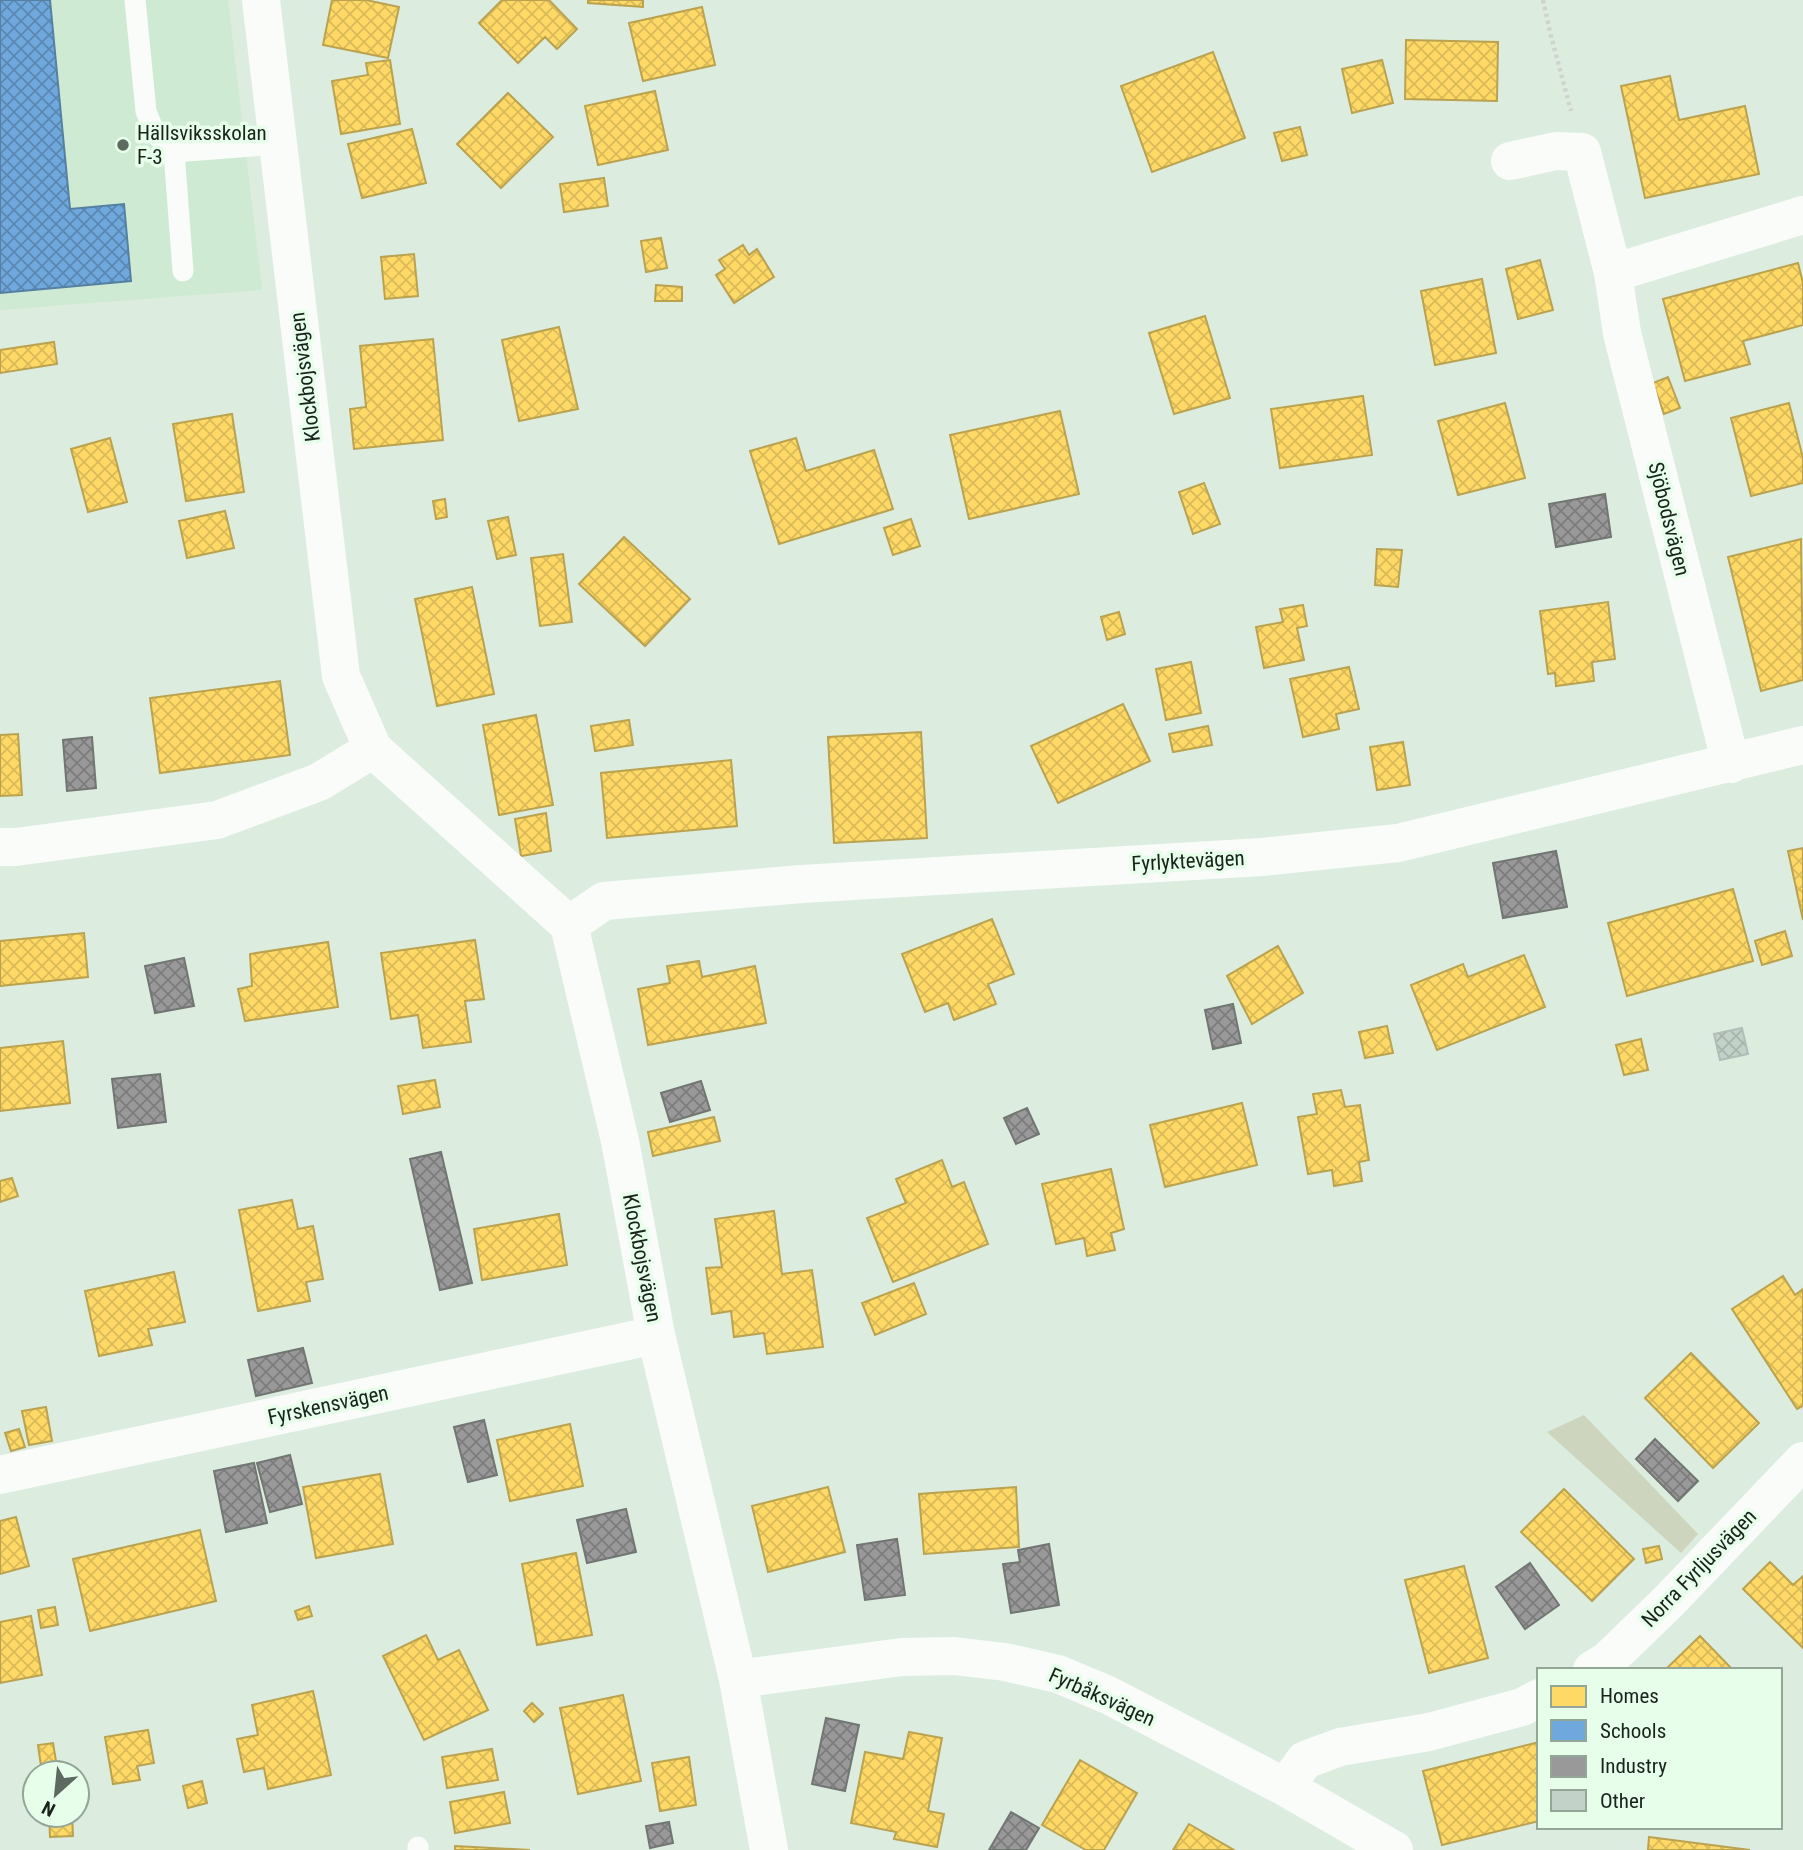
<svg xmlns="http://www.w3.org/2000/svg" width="1803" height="1850" font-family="'Roboto Condensed',sans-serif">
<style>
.built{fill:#cfead3}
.green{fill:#ced5be}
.homes{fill:url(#homes-cross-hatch);stroke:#baa24f;stroke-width:2}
.schools{fill:url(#schools-cross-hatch);stroke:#5580a2;stroke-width:2}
.industry{fill:url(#industry-cross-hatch);stroke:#727673;stroke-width:2}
.building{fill:url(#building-cross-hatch);stroke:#b0beb6;stroke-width:2}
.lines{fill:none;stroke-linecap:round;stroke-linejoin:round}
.path{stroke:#cfd4d0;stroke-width:4.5;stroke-dasharray:3.5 3.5;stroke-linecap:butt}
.lane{stroke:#fafcfa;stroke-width:21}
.street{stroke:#fafcfa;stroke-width:38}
.poi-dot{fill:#5d6a5f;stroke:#e7feeb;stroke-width:2.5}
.labels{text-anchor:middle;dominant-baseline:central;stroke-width:7;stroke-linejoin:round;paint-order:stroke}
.poi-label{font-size:21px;fill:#18231a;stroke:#e7feeb;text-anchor:start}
.street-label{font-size:21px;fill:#18231a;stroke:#e7feeb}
</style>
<defs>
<pattern id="homes-cross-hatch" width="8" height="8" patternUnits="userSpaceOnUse" patternTransform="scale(1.75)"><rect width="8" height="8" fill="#ffd966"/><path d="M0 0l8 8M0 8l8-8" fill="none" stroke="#daba58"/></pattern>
<pattern id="schools-cross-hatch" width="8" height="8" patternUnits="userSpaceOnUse" patternTransform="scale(1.75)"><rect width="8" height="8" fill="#6fa8dc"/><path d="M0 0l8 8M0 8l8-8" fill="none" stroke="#5a88b2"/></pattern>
<pattern id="industry-cross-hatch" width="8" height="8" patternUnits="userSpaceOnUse" patternTransform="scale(1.75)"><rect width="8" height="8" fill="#999"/><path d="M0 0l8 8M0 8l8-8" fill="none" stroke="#7c7c7c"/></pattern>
<pattern id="building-cross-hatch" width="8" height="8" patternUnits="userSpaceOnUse" patternTransform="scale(1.75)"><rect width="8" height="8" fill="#c3d2c9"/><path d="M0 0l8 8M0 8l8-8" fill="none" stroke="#a7b4ac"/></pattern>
</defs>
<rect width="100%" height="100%" fill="#dceddf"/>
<path class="built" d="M 0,0 L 228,0 L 262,290 L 0,310 Z"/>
<path class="green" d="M 1584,1415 L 1698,1534 L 1681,1553 L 1547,1432 Z"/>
<path class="homes" d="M 332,0 L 366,0 L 399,7 L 388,58 L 323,45 Z
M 502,0 L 549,0 L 577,29 L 557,49 L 545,37 L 518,63 L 479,23 Z
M 588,0 L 643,0 L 643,7 L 588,3 Z
M 702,7 L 715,65 L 643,81 L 629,23 Z
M 1406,40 L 1498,42 L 1497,101 L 1405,99 Z
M 1213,52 L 1245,138 L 1152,172 L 1121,86 Z
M 390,60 L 400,124 L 341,134 L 332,81 L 368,75 L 366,63 Z
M 1382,60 L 1393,103 L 1352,113 L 1342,69 Z
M 1670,76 L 1679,120 L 1745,106 L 1759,174 L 1645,198 L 1621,86 Z
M 655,91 L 668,150 L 598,165 L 585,106 Z
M 508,93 L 553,137 L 501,188 L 457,144 Z
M 1300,127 L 1307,155 L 1282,161 L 1274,133 Z
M 412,129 L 426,183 L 362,198 L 348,144 Z
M 604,178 L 608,206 L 564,212 L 560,184 Z
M 661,238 L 667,268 L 646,272 L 641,241 Z
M 743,245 L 749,255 L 757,249 L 774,277 L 734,303 L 716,275 L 725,269 L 719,260 Z
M 414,254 L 418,296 L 385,299 L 381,257 Z
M 1540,260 L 1553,310 L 1518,319 L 1506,269 Z
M 1798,263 L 1803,283 L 1803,325 L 1743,341 L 1750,364 L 1685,381 L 1663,299 Z
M 1482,279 L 1496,353 L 1435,365 L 1421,291 Z
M 656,285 L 682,287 L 682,301 L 655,301 Z
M 1205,316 L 1230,398 L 1174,414 L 1149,333 Z
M 559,327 L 578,409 L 519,421 L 502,340 Z
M 433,339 L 443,440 L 354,449 L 350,409 L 366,407 L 360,346 Z
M 54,342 L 57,364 L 0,373 L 0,350 Z
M 1668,377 L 1680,408 L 1664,414 L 1653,383 Z
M 1363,396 L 1372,455 L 1280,468 L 1271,409 Z
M 1505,403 L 1525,478 L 1458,495 L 1438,421 Z
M 1789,403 L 1803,458 L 1803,483 L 1751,496 L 1731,418 Z
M 1060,411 L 1079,494 L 969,519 L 950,435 Z
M 232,414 L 244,492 L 186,501 L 173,424 Z
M 110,438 L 127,502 L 88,512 L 71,449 Z
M 796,438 L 806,471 L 874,450 L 893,509 L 779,544 L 750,451 Z
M 1204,483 L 1220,524 L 1193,534 L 1179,492 Z
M 445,499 L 447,517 L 436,519 L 433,501 Z
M 225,511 L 234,548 L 187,558 L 179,521 Z
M 508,517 L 516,555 L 497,559 L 488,521 Z
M 911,519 L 920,546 L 893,555 L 884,528 Z
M 624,537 L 690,599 L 645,646 L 579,584 Z
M 1801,539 L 1803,680 L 1761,691 L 1728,557 Z
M 1377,549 L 1402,550 L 1398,587 L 1375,585 Z
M 563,554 L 572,622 L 540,626 L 531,558 Z
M 472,587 L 494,694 L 437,706 L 415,599 Z
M 1608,602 L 1615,659 L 1592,662 L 1594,681 L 1556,686 L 1555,673 L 1548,674 L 1540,611 Z
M 1303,605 L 1307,626 L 1297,628 L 1304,660 L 1264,668 L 1256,627 L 1283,622 L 1280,609 Z
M 1119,612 L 1125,634 L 1107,640 L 1101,617 Z
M 1191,662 L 1201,713 L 1166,720 L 1156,669 Z
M 1349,667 L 1359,709 L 1336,714 L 1339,729 L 1303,737 L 1290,679 Z
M 280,681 L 290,755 L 160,773 L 150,698 Z
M 1123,704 L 1150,761 L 1058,803 L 1031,746 Z
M 536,715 L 553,805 L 499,815 L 483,725 Z
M 629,720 L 633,745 L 595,751 L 591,726 Z
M 1208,726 L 1212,745 L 1173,752 L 1169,734 Z
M 921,732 L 927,838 L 834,843 L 828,737 Z
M 18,734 L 22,795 L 0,796 L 0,735 Z
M 1403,742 L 1410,785 L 1377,790 L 1370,747 Z
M 731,760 L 737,826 L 607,838 L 601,773 Z
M 546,813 L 551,851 L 521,856 L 515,819 Z
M 1803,848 L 1803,920 L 1788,851 Z
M 1733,889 L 1753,961 L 1627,996 L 1608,923 Z
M 992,919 L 1014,974 L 988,984 L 996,1004 L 954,1020 L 948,1003 L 925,1012 L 902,954 Z
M 1785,931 L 1792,956 L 1762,965 L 1755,941 Z
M 84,933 L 88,977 L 0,986 L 0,941 Z
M 475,940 L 484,999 L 465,1001 L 471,1042 L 423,1048 L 418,1015 L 391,1019 L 381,953 Z
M 328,942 L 338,1007 L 245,1021 L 238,989 L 252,986 L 250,954 Z
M 1278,946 L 1303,993 L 1252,1024 L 1227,976 Z
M 1524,955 L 1545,1007 L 1437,1050 L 1411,985 L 1463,964 L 1468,977 Z
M 699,961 L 702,977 L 755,966 L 766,1023 L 648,1045 L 638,989 L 670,983 L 667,966 Z
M 1387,1026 L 1393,1053 L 1365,1058 L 1359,1032 Z
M 1641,1039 L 1648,1070 L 1624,1075 L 1616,1045 Z
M 63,1041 L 70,1103 L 0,1111 L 0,1048 Z
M 435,1080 L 440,1107 L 403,1114 L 398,1086 Z
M 1341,1090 L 1345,1107 L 1360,1105 L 1369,1160 L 1359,1162 L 1362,1181 L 1334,1186 L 1332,1170 L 1308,1174 L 1298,1117 L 1317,1114 L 1313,1094 Z
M 1242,1103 L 1257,1165 L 1165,1187 L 1150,1125 Z
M 714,1117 L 720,1141 L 653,1156 L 648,1132 Z
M 942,1160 L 952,1187 L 964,1182 L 988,1244 L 893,1282 L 867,1218 L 906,1203 L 896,1179 Z
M 1111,1169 L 1124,1229 L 1111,1233 L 1115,1250 L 1087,1256 L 1084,1238 L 1056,1244 L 1042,1184 Z
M 12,1178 L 18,1196 L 0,1202 L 0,1181 Z
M 292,1200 L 298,1229 L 313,1226 L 323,1279 L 306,1282 L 310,1301 L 258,1311 L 239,1210 Z
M 774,1211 L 782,1274 L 812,1270 L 823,1347 L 767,1354 L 764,1333 L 734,1337 L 731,1311 L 712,1314 L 706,1268 L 722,1267 L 715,1219 Z
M 559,1214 L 567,1265 L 482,1280 L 474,1229 Z
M 174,1272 L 185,1322 L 148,1329 L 152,1345 L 99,1356 L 85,1291 Z
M 1783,1276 L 1795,1295 L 1803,1289 L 1803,1406 L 1797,1409 L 1732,1309 Z
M 914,1283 L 926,1314 L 875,1335 L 862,1303 Z
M 1691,1353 L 1759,1423 L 1713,1468 L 1645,1398 Z
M 46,1407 L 52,1441 L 29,1445 L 22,1411 Z
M 570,1424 L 583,1486 L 510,1501 L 497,1440 Z
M 19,1429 L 25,1447 L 11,1451 L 5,1433 Z
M 380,1474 L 393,1544 L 316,1558 L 303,1487 Z
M 828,1487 L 845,1552 L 768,1572 L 752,1506 Z
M 1016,1487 L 1019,1547 L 924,1554 L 919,1494 Z
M 1564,1489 L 1634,1559 L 1592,1601 L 1521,1532 Z
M 16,1517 L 29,1566 L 0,1574 L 0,1521 Z
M 200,1530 L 216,1601 L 90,1631 L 73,1559 Z
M 1659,1546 L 1662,1559 L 1646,1563 L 1643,1549 Z
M 576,1553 L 592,1635 L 537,1645 L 522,1564 Z
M 1770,1562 L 1793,1585 L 1803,1576 L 1803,1648 L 1743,1589 Z
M 1464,1566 L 1488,1658 L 1429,1673 L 1405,1580 Z
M 309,1606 L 312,1616 L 298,1620 L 295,1611 Z
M 55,1607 L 58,1625 L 41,1628 L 38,1610 Z
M 31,1616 L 42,1675 L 0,1683 L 0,1622 Z
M 426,1635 L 438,1660 L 459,1650 L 488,1710 L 424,1740 L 383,1656 Z
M 1700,1636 L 1733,1670 L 1665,1670 Z
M 313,1691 L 331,1775 L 268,1789 L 264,1768 L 244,1772 L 237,1739 L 258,1735 L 252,1705 Z
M 623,1695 L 641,1781 L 578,1794 L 560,1708 Z
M 532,1703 L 543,1714 L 534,1722 L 524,1711 Z
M 148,1730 L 154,1763 L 137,1766 L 140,1780 L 113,1784 L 105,1737 Z
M 909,1732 L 942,1738 L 928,1811 L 944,1814 L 937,1847 L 894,1839 L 896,1832 L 851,1823 L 865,1752 L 903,1759 Z
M 1539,1742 L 1539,1821 L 1442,1845 L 1423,1771 Z
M 53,1743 L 58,1773 L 42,1773 L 38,1745 Z
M 492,1749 L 498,1780 L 447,1788 L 442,1757 Z
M 689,1757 L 696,1805 L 660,1811 L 652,1763 Z
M 1080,1760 L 1137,1793 L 1104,1850 L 1086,1850 L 1042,1825 Z
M 202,1781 L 207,1803 L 188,1808 L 183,1786 Z
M 504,1792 L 510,1823 L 455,1833 L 450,1802 Z
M 49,1815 L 72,1815 L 73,1836 L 50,1837 Z
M 1189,1824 L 1234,1850 L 1173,1850 Z
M 1649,1837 L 1750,1850 L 1648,1850 Z
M 455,1846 L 530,1850 L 455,1850 Z"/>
<path class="schools" d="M 0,0 L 50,0 L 70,209 L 124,204 L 131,281 L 0,293 Z"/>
<path class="industry" d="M 1605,494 L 1611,537 L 1556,547 L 1549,504 Z
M 92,737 L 96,788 L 67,791 L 63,740 Z
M 1556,851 L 1567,907 L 1503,918 L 1493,863 Z
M 184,958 L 194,1006 L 155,1013 L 145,966 Z
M 1233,1004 L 1241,1043 L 1213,1049 L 1205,1010 Z
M 160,1074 L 166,1122 L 118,1128 L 112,1079 Z
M 701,1081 L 710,1110 L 670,1122 L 661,1093 Z
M 1027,1108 L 1039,1134 L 1016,1144 L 1004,1118 Z
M 441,1152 L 472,1283 L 440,1290 L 410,1159 Z
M 303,1348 L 312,1383 L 256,1396 L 248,1360 Z
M 484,1420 L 497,1475 L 468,1482 L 454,1427 Z
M 1655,1439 L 1698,1481 L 1678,1501 L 1636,1459 Z
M 290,1455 L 302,1504 L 270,1512 L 257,1463 Z
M 254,1463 L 267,1523 L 226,1532 L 214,1471 Z
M 626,1509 L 636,1552 L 587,1563 L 577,1520 Z
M 897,1539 L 905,1595 L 865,1600 L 857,1545 Z
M 1049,1544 L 1059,1605 L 1011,1613 L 1003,1564 L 1020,1562 L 1018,1550 Z
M 1530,1563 L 1559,1605 L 1525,1629 L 1496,1587 Z
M 826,1718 L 859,1725 L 845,1791 L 812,1784 Z
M 1011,1812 L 1039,1828 L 1026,1850 L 989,1850 Z
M 669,1822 L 673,1843 L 650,1848 L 646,1826 Z"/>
<path class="building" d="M 1742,1028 L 1748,1054 L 1720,1060 L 1714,1034 Z"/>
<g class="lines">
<path class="path" d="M 1543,0 L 1551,36 L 1571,111"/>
<path class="lane" d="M 135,0 L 146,111 L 155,134 L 174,152 L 183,271
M 174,152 L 277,144
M 418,1850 L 418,1847"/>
<path class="street" d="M 261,0 L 341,676 L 373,749 L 569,925 L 620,1141 L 656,1335 L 738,1679 L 769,1850
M 1510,161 L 1556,151 L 1582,152 L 1613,273 L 1622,333 L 1731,764
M 1613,273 L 1803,215
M 0,847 L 16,847 L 217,820 L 319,782 L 373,749
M 569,925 L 604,901 L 802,884 L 1262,857 L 1398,843 L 1803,745
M 0,1475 L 656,1335
M 1592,1670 L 1607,1661 L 1669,1601 L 1803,1461
M 738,1679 L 902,1657 L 954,1656 L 1005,1662 L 1058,1674 L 1108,1695 L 1285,1787 L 1394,1850
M 1285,1787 L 1305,1760 L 1340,1747 L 1429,1732 L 1522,1707 L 1539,1698"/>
</g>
<circle class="poi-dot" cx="123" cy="145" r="7"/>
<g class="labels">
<g class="poi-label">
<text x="137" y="133">Hällsviksskolan<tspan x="137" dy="24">F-3</tspan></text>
</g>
<g class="street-label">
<text transform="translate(305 377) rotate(-97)">Klockbojsvägen</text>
<text transform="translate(1669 519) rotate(76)">Sjöbodsvägen</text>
<text transform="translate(1188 861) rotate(-3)">Fyrlyktevägen</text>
<text transform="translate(642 1258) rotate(79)">Klockbojsvägen</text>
<text transform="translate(328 1405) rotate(-12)">Fyrskensvägen</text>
<text transform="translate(1699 1568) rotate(-46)">Norra Fyrljusvägen</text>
<text transform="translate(1102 1697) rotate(24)">Fyrbåksvägen</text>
</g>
</g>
<rect x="1537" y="1668" width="245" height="161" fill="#e7feeb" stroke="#94a697" stroke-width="2"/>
<rect x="1551" y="1686" width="35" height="21" fill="#ffd966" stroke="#94a697" stroke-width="2"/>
<text x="1600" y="1703" font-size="21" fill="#18231a">Homes</text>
<rect x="1551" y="1720" width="35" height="21" fill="#6fa8dc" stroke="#94a697" stroke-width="2"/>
<text x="1600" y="1738" font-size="21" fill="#18231a">Schools</text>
<rect x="1551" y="1756" width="35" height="21" fill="#999999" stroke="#94a697" stroke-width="2"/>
<text x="1600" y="1773" font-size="21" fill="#18231a">Industry</text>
<rect x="1551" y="1790" width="35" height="21" fill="#c3d2c9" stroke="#94a697" stroke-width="2"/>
<text x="1600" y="1808" font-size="21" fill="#18231a">Other</text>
<g transform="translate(56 1794) rotate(207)"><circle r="33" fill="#e7feeb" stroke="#94a697" stroke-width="2"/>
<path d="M0-5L12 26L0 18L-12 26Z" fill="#5d6a5f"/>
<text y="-10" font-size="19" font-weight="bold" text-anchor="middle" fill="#18231a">N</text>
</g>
</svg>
